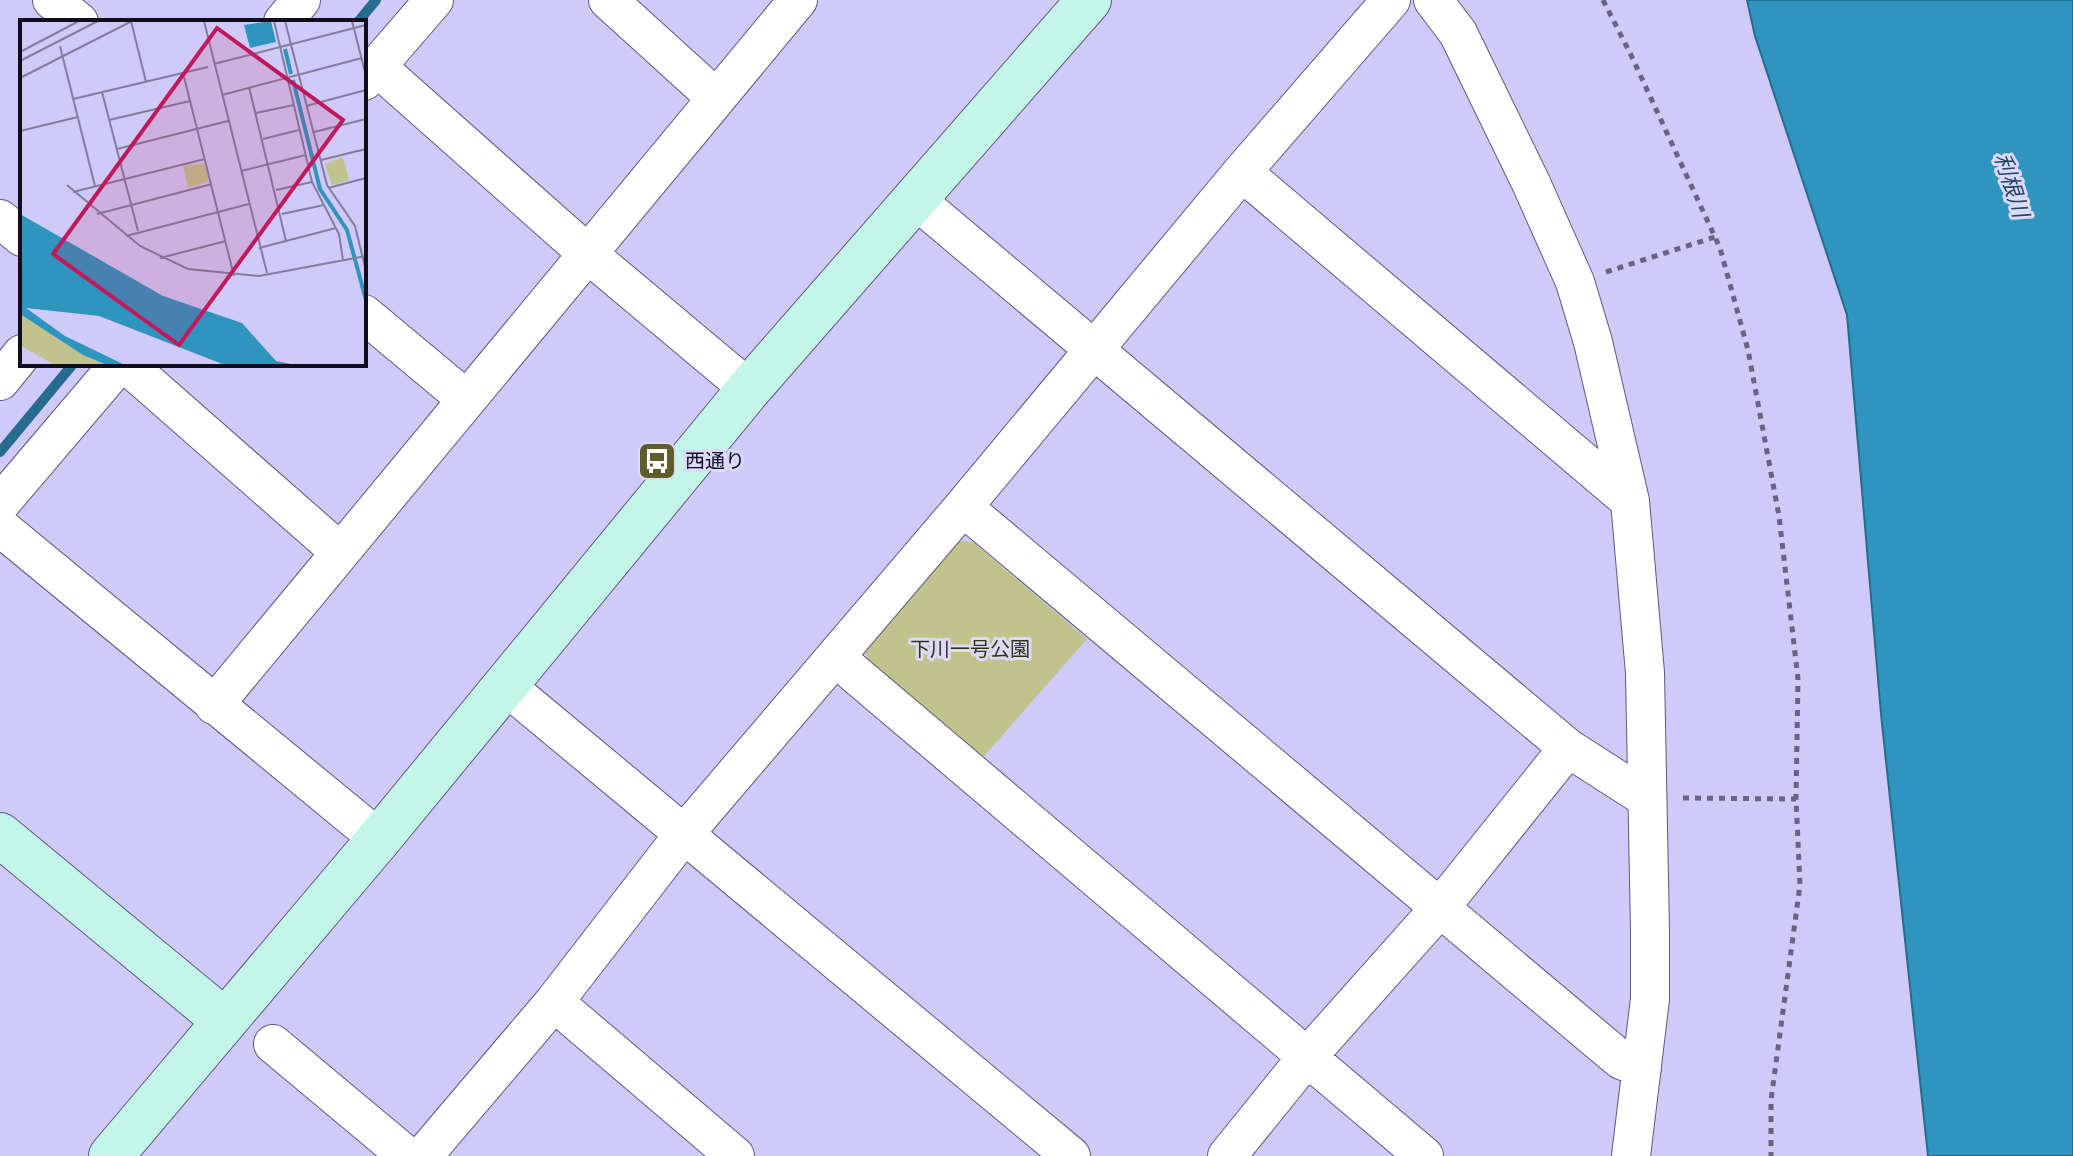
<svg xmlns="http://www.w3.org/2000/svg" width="2073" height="1156" font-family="Raleway,'Noto Sans JP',sans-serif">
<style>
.green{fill:#c1c38c}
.water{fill:#3095be;stroke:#266c8e;stroke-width:2}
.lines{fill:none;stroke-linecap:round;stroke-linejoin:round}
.stream{stroke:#266c8e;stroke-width:10}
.street-casing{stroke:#5e5980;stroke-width:40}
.secondary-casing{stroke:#5e5980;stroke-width:46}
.path{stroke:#686481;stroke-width:5;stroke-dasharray:6 6;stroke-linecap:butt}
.street{stroke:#fff;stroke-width:38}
.secondary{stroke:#c3f6e8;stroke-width:44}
.labels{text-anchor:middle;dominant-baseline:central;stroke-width:6;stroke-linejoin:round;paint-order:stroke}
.poi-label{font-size:20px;fill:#100d1d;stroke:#dcd9fd;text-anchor:start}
.park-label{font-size:20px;fill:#34340f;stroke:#dcd9fd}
.water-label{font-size:22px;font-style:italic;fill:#20495b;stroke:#dcd9fd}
.inset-river{fill:none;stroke:#3095be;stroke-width:4}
.inset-road{fill:none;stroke:#837ea0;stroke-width:2}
.view{fill:#c2185b;fill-opacity:0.15;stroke:#c2185b;stroke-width:4}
.inset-edge{fill:none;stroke:#100d1d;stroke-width:4}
</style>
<rect width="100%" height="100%" fill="#cfcaf7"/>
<path class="green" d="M 954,540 L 973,542 L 1087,639 L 979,762 L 868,671 L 865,647 Z"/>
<path class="water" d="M 1747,0 L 2073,0 L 2073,1156 L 1928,1156 L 1881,714 L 1847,315 L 1755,36 Z"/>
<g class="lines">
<path class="stream" d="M 358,22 L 376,0
M 0,452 L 73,364"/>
<g class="street-casing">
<path id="street" d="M 52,0 L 79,22
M 608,0 L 716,98
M 1433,0 L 1458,33 L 1531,183 L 1575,282 L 1593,342 L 1630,501 L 1645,673 L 1650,931 L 1650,999 L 1631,1156
M 283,22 L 301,0
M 376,66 L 588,254 L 749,389
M 364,81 L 434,0
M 1242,172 L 1630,501
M 916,200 L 1568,748 L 1646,798
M 0,219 L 22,237
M 364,314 L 466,399
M 126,364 L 340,552
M 0,381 L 22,354
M 0,504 L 119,364
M 963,507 L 1621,1060 L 1642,1068
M 0,527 L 379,839
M 835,657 L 1424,1156
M 506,686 L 1071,1156
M 214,705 L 798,0
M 554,1002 L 735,1156
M 273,1044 L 407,1156
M 423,1156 L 554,1002 L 684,834 L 963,507 L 1242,172 L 1391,0
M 1227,1156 L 1307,1057 L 1439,909 L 1568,748"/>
</g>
<g class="secondary-casing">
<path id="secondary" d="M 0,835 L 225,1021
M 111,1156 L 379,839 L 749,389 L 1089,0"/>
</g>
<path class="path" d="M 1603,0 L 1631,55 L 1720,248 L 1748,350 L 1779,516 L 1798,679 L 1796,799 L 1800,885 L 1771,1100 L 1771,1156
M 1606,272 L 1715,237
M 1683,798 L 1796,799"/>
<use href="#street" class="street"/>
<use href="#secondary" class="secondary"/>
</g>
<defs>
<g id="bus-square" transform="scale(2)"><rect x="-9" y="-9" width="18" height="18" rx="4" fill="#5e5e2b" stroke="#dcd9fd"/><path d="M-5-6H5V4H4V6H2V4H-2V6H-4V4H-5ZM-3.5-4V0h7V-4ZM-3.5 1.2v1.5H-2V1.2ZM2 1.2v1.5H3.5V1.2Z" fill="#fff"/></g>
</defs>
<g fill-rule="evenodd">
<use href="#bus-square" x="657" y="461"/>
</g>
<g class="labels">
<g class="poi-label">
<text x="685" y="461">西通り</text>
</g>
<g class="park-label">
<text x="970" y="649">下川一号公園</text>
</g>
<g class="water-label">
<text transform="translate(2012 185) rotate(72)">利根川</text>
</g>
</g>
<g transform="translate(20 20)">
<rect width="346" height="346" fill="#cfcaf7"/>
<path d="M 323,137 L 329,160 L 312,165 L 305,144 ZM 184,143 L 189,161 L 168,168 L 163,146 ZM 0,294 L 63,335 L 87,345 L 35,345 L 1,326 Z" fill="#c1c38c"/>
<path d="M 251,1 L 256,22 L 230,28 L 224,5 ZM 0,194 L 143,276 L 222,303 L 256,341 L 276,345 L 205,345 L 79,296 L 6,288 L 45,316 L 105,345 L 87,345 L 63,335 L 0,294 Z" fill="#3095be"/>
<path class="inset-river" d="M 265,29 L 271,54M 273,60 L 300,169 L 327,210 L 346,280"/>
<path class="inset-road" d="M 111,1 L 126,62M 184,1 L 247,253M 254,1 L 292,162 L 319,214 L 323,240M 265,1 L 307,165 L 335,206 L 346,251M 332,1 L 346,56M 40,26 L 75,166M 0,32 L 59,1M 0,41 L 78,1M 194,44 L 346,5M 163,53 L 214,256M 0,58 L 112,1M 229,67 L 266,221M 82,72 L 118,211M 202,75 L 342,38M 53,79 L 188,47M 286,86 L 346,70M 236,93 L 274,85M 89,100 L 170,81M 0,111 L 58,97M 294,112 L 346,99M 243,119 L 279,110M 97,129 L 208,101M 301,140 L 346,129M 221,151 L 286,135M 47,165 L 120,226 L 168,249 L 239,256 L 346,236M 308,168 L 346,158M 256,170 L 292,162M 53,172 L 185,139M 77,194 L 192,164M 262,194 L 304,185M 106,216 L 229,184M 239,228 L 316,208M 140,238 L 206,221"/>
<path class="view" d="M 197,8 L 323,100 L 159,325 L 33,234 Z"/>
<rect width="346" height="346" class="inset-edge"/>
</g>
</svg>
